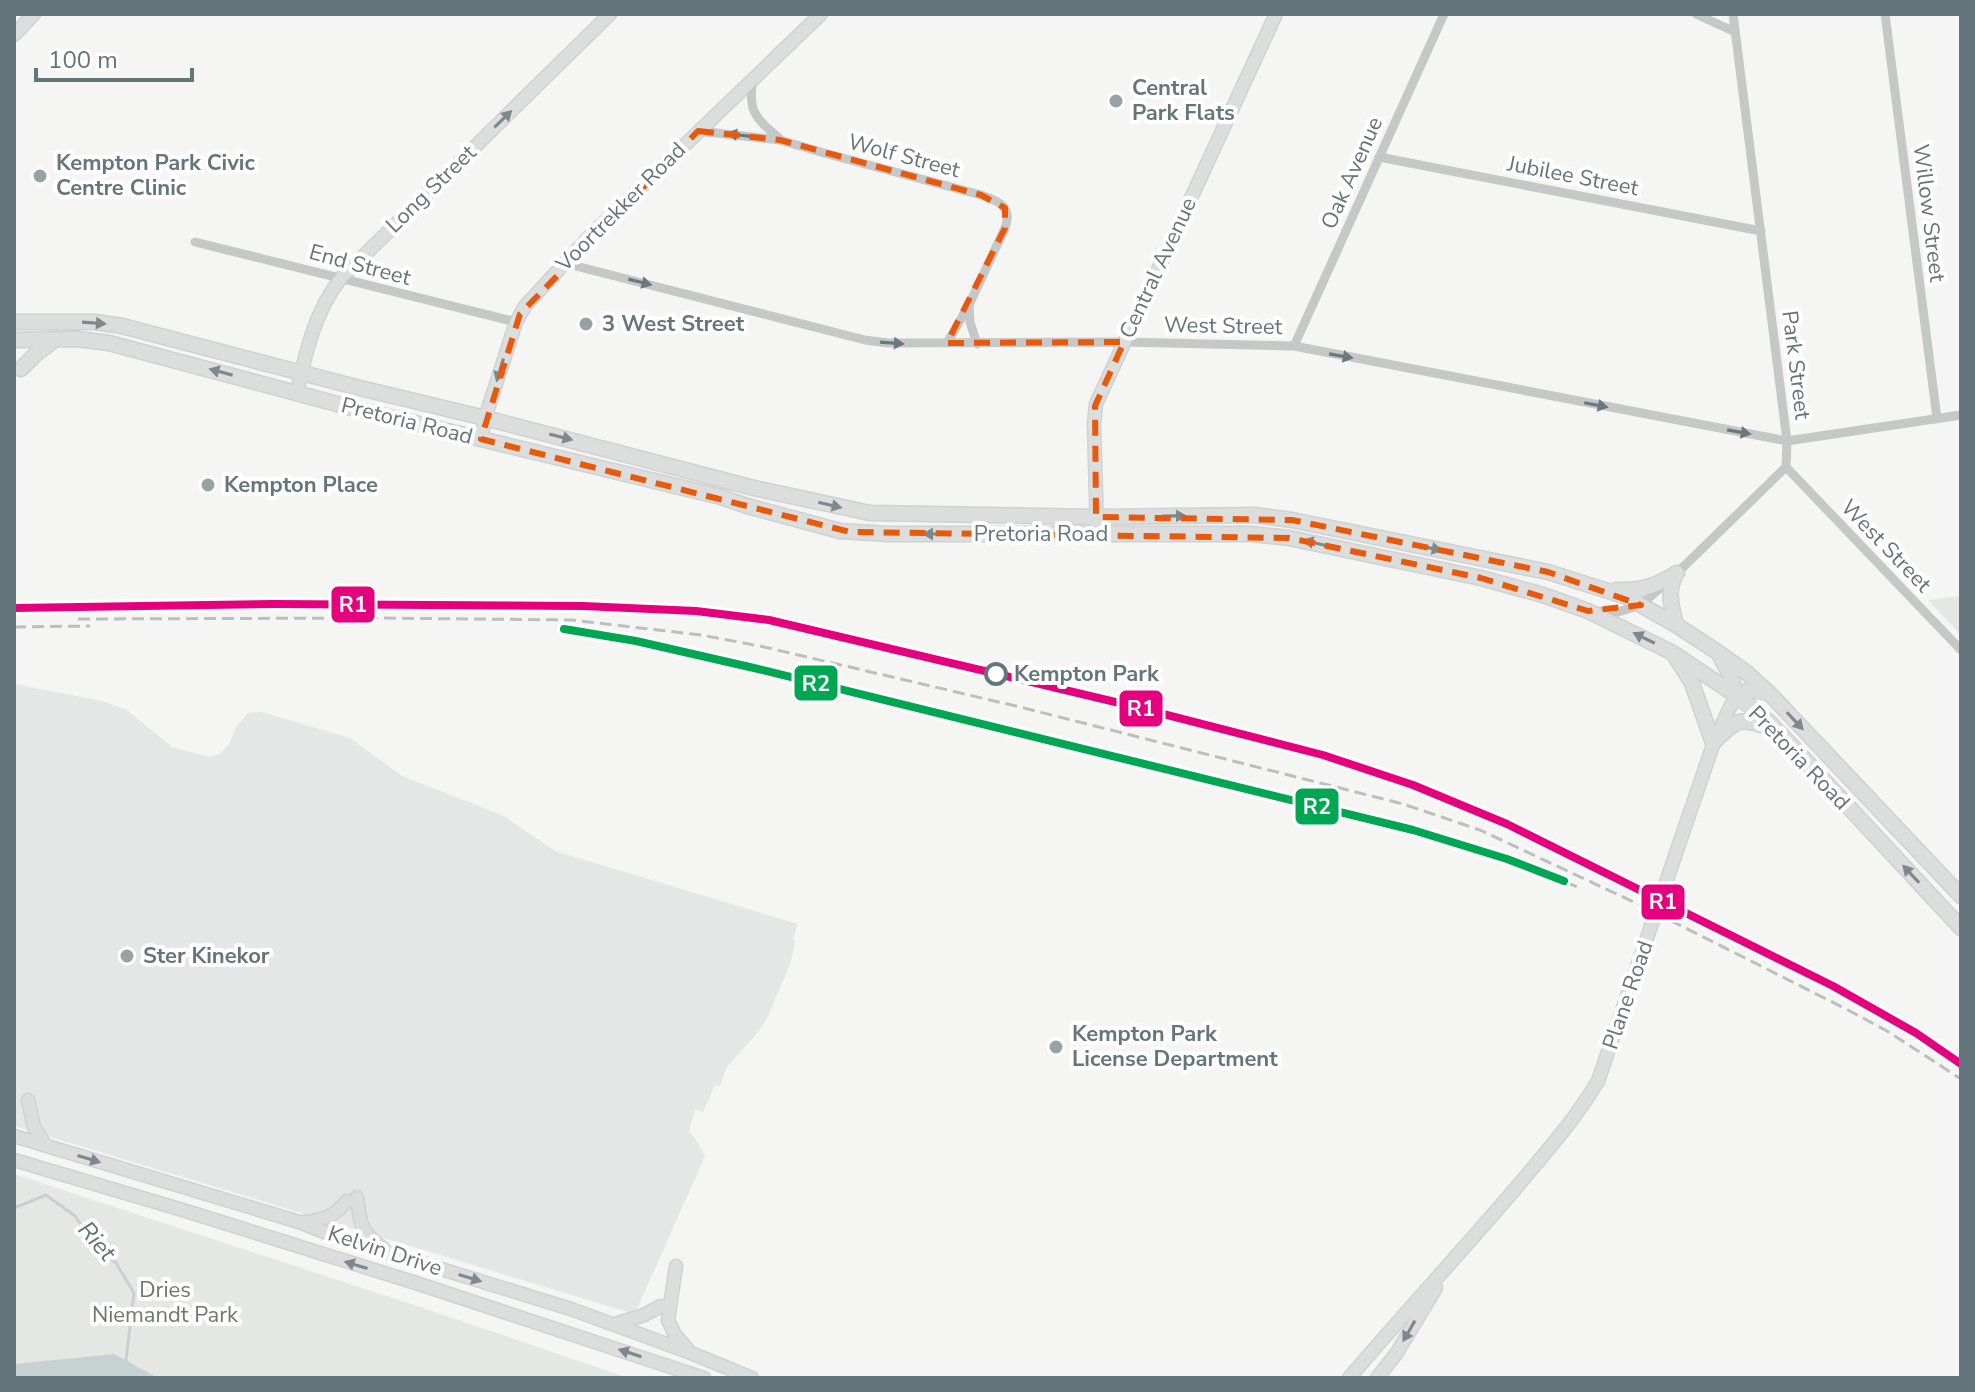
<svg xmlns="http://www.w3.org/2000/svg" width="1975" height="1392" font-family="'Nunito Sans',sans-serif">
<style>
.built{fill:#e5e6e6}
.green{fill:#e4e7e2}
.water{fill:#c8d1d2}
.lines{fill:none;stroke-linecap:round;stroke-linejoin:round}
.stream{stroke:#c8d1d2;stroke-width:3}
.secondary-casing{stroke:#d1d2d2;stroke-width:15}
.primary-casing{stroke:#d0d1d1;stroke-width:17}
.street{stroke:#c6c8c8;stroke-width:9}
.secondary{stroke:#dcdddd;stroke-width:12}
.primary{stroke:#dcdddd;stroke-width:14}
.rail{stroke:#bcbfbf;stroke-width:3;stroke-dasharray:12 6;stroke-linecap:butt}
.rail-1-casing{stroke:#fff;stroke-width:14}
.rail-2-casing{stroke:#fff;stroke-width:14}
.rail-1{stroke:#e5007d;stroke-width:8}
.rail-2{stroke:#00a651;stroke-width:8}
.oneway{fill:#7c8a8f}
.oneway2{fill:#69797f}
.marked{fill:none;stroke:#e8590c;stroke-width:6;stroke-dasharray:16 10;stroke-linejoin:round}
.poi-dot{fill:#97a2a5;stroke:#fff;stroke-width:3}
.stop-dot{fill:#fff;stroke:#64757b;stroke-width:4}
.labels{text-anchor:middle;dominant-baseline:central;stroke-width:8;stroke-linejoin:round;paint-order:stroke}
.poi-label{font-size:22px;font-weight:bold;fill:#64757b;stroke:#fff;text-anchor:start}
.street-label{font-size:22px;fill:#64757b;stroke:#fff}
.stop-label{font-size:22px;font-weight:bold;fill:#64757b;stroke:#fff;text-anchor:start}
.park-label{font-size:22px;fill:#6d7966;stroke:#fff}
.water-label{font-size:24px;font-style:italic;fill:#5f7477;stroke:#fff}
.line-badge{stroke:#fff;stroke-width:3}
.badge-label{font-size:22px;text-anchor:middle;font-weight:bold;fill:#fff}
</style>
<rect width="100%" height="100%" fill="#f5f5f4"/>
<path class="built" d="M 14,684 L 102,701 L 127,710 L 172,747 L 210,757 L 221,753 L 229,744 L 236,727 L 248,713 L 262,712 L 350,738 L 402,776 L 502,815 L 555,851 L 798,924 L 793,939 L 795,941 L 791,962 L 767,1018 L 759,1031 L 727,1067 L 720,1086 L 715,1085 L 703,1112 L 695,1109 L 689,1132 L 694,1137 L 705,1156 L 637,1309 L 628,1312 L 14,1126 Z"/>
<path class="green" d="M 1961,596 L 1961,635 L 1928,600 Z
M 14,1174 L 420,1307 L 629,1378 L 14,1378 Z"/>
<path class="water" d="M 114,1354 L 158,1378 L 14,1378 L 14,1364 Z"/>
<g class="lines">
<path class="stream" d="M 14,1208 L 46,1195 L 75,1216 L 95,1246 L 116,1263 L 134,1293 L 126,1360 L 128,1364"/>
<g class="secondary-casing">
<path id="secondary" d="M 14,35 L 34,14
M 297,392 C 306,351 315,311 341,278 L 610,14
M 481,439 L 485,418 L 516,322 L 525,306 L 590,236 L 821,14
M 1097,534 L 1094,423 L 1096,404 L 1276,14
M 28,1100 L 34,1127 L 45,1145
M 14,1136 L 299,1222 L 337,1237 L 571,1309 L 691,1353 L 752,1378
M 14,1160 L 186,1211 L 419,1284 L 704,1378
M 357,1197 C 360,1224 360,1231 383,1248
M 302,1222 C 322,1221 334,1217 347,1201
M 676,1266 L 668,1320 L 674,1333 L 689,1351
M 615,1324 L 644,1315 L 661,1306
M 1349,1378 C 1404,1314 1461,1252 1516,1188 C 1545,1153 1575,1120 1598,1081 L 1714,742 L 1729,709 L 1737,696
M 1377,1378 L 1396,1354 L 1436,1288"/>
</g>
<g class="primary-casing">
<path id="primary" d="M 14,322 L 95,322 L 122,326 L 356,387 L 485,418 L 754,488 L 870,513 L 1096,517 L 1254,515 L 1292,520 L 1548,572 L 1627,597 L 1676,625 L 1716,651 L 1747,673 L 1770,694 L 1961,896
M 14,340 L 77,339 L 109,343 L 352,408 L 721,497 L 747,506 L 840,531 L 889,534 L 1251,534 L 1289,538 L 1481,578 L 1543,595 L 1588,611 L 1673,653 L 1737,696 L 1768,721 L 1792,746 L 1961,928
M 21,369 L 38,352 L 56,339
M 1676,574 C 1666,592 1672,606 1676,625
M 1616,590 C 1643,591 1655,586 1677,573
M 1675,656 L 1692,683 L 1713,743
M 1721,658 L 1730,674 L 1737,696 C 1748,689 1757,689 1769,694
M 1714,742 C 1736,719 1741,716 1772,729"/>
</g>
<path class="street" d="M 1696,14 L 1735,32
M 1885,14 L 1937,418
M 753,78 C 747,112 756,118 780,139
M 698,131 L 780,140 L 824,153 L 981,195 C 999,201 1013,207 1005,228 L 969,305 L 947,343
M 1379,157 L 1761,231
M 195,242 L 516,322
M 564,263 L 865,340 L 888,343 L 1124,342 L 1294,346 L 1787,441 L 1961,415
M 969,305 L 970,322 L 977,344
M 1294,346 L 1444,14
M 1786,467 L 1961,650
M 1594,611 L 1618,612 L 1641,605 L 1677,573 L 1786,467 L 1787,441 L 1733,14"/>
<use href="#secondary" class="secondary"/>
<use href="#primary" class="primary"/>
<path class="rail" d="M 14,608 L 274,604 L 583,606 L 696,611 L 769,620 L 1128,705 L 1323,755 L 1413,785 L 1507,824 L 1833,986 L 1916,1033 L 1961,1064
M 78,619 L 377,618 L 572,620 L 701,635 L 760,646 L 1020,707 L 1403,804 L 1480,830 L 1638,904 L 1848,1010 L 1887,1031 L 1961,1079
M 14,627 L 90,626
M 590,632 L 636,641 L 754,668 L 1413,830 L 1507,859 L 1580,888"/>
<g class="rail-1-casing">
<path id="rail-1" d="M 14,608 L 274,604 L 583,606 L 696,611 L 769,620 L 1128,705 L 1323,755 L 1413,785 L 1507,824 L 1833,986 L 1916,1033 L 1961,1064"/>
</g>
<g class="rail-2-casing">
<path id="rail-2" d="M 564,629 L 636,641 L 754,668 L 1413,830 L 1507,859 L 1564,881"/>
</g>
<use href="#rail-1" class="rail-1"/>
<use href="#rail-2" class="rail-2"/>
</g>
<defs><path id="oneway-solid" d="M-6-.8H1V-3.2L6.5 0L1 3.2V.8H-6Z" transform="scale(2)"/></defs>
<g class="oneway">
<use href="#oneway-solid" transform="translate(503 119) rotate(-44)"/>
<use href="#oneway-solid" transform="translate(94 323) rotate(4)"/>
<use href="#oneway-solid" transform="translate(500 370) rotate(107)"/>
<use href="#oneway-solid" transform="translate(221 372) rotate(-165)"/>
<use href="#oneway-solid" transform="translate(561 437) rotate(14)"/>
<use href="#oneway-solid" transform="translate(830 505) rotate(13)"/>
<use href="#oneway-solid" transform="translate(1174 516) rotate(-1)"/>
<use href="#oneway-solid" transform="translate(935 534) rotate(180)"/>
<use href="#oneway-solid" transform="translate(1315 543) rotate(-167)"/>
<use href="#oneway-solid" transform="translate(1430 548) rotate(11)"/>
<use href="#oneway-solid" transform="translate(1644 638) rotate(-154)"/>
<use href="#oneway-solid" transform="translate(1795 721) rotate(47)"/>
<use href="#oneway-solid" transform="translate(1911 874) rotate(-133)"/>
<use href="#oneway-solid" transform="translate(89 1159) rotate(17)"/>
<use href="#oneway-solid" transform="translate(356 1265) rotate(-163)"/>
<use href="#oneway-solid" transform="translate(470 1278) rotate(17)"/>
<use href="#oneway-solid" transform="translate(1409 1331) rotate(120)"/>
<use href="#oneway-solid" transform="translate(630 1353) rotate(-162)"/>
</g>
<g class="oneway2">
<use href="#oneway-solid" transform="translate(739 135) rotate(-173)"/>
<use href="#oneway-solid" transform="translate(640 282) rotate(14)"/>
<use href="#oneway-solid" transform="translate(892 343) rotate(4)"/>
<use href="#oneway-solid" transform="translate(1341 356) rotate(10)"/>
<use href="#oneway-solid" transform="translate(1596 405) rotate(11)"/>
<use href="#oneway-solid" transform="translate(1739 432) rotate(10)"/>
</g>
<path class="marked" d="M 698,131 L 780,140 L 981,195 L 1005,208 L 1005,228 L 947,343 L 1124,342 L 1095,406 L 1096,517 L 1292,520 L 1548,572 L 1641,605 L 1588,611 L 1481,578 L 1289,538 L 850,532 L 481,439 L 520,314 Z"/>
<g class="poi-dot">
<circle cx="1116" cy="101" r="8"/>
<circle cx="40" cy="176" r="8"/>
<circle cx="586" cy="324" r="8"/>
<circle cx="208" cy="485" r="8"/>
<circle cx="127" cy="956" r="8"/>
<circle cx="1056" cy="1047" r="8"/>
</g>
<circle class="stop-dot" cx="996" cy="674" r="10"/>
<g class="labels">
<g class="poi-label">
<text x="1132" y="88">Central<tspan x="1132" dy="25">Park Flats</tspan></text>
<text x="56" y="163">Kempton Park Civic<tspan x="56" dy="25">Centre Clinic</tspan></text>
<text x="602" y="324">3 West Street</text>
<text x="224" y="485">Kempton Place</text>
<text x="143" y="956">Ster Kinekor</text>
<text x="1072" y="1034">Kempton Park<tspan x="1072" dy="25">License Department</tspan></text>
</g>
<g class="street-label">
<text transform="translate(904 156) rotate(15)">Wolf Street</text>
<text transform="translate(1352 173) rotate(-66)">Oak Avenue</text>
<text transform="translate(1573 176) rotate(11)">Jubilee Street</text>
<text transform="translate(431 189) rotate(-44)">Long Street</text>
<text transform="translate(621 207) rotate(-45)">Voortrekker Road</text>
<text transform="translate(1929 213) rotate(83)">Willow Street</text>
<text transform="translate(360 265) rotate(15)">End Street</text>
<text transform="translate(1158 268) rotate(-65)">Central Avenue</text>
<text transform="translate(1223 326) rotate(1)">West Street</text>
<text transform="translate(1796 365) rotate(83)">Park Street</text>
<text transform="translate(407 421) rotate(14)">Pretoria Road</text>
<text x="1041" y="534">Pretoria Road</text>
<text transform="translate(1886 546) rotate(46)">West Street</text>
<text transform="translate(1799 758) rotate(46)">Pretoria Road</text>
<text transform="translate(1628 995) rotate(-71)">Plane Road</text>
<text transform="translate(385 1251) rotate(18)">Kelvin Drive</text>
</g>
<g class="stop-label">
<text x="1014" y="674">Kempton Park</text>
</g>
<g class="park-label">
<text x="165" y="1290">Dries<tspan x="165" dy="25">Niemandt Park</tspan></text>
</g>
<g class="water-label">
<text transform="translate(97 1241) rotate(49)">Riet</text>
</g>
</g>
<g class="line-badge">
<rect x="330" y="585" width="46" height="39" rx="8" fill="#e5007d"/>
<rect x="793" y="664" width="46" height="38" rx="8" fill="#00a651"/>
<rect x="1118" y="689" width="46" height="39" rx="8" fill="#e5007d"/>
<rect x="1294" y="787" width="46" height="39" rx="8" fill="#00a651"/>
<rect x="1640" y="883" width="46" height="38" rx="8" fill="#e5007d"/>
</g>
<g class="badge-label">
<text x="353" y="612">R1</text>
<text x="816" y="691">R2</text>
<text x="1141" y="716">R1</text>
<text x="1317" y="814">R2</text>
<text x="1663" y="909">R1</text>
</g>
<rect width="1975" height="1392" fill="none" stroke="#64757b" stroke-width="32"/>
<path d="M36 68v12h156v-12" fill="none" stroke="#64757b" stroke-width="4"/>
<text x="48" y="68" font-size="24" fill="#64757b" stroke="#ffffff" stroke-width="6" paint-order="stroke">100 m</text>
</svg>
